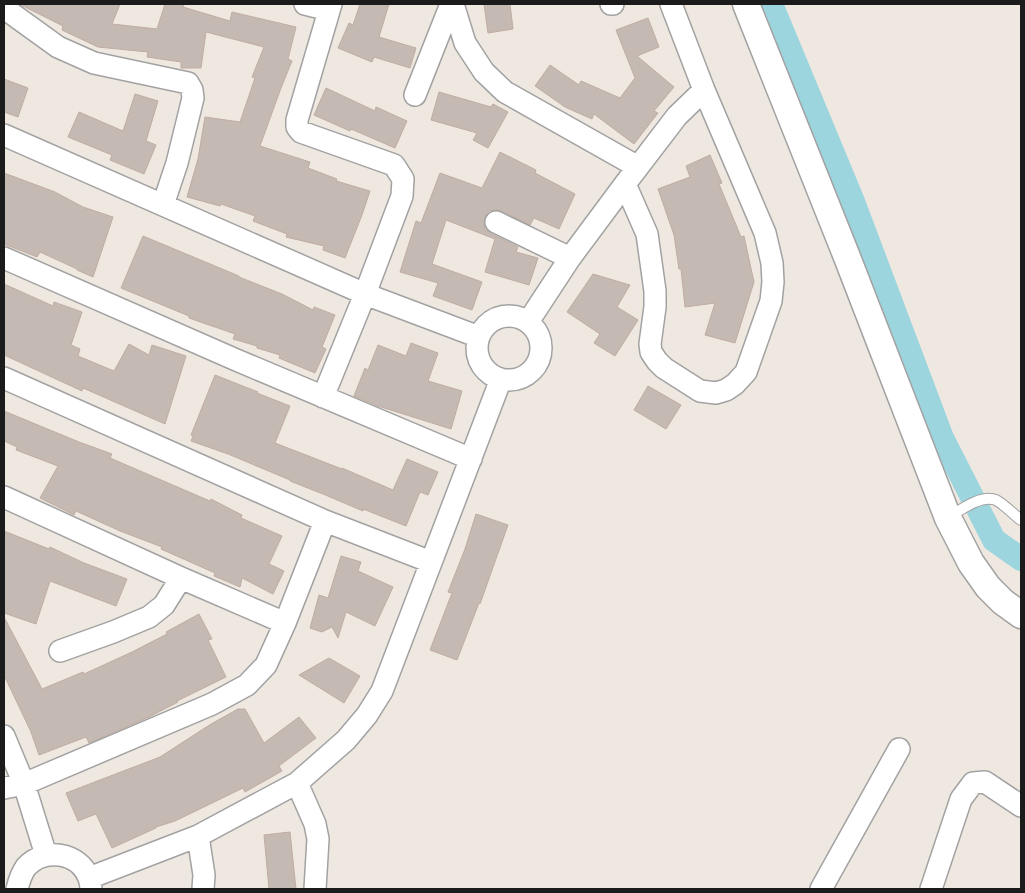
<svg xmlns="http://www.w3.org/2000/svg" width="1025" height="893" font-family="Montserrat,sans-serif">
<style>
.lines{fill:none;stroke-linecap:round;stroke-linejoin:round}
.canal{stroke:#9dd5de;stroke-width:24}
.building{fill:#c5b9b3;stroke:#c0aca2}
.service-casing{stroke:#a2a2a2;stroke-width:12}
.minor-casing{stroke:#a2a2a2;stroke-width:24}
.tertiary-casing{stroke:#a2a2a2;stroke-width:29}
.service{stroke:#fff;stroke-width:10}
.minor{stroke:#fff;stroke-width:21}
.tertiary{stroke:#fff;stroke-width:26}
</style>
<rect width="100%" height="100%" fill="#eee8e0"/>
<g class="lines">
<path class="canal" d="M 771,4 L 852,199 L 942,438 L 994,540 L 1021,559"/>
</g>
<path class="building" d="M 19,4 L 120,4 L 112,24 L 157,29 L 165,4 L 184,4 L 183,7 L 230,21 L 232,12 L 296,27 L 288,59 L 292,61 L 281,88 L 260,146 L 310,162 L 308,168 L 337,179 L 336,181 L 370,191 L 362,215 L 345,258 L 323,250 L 324,246 L 286,237 L 287,234 L 253,221 L 255,216 L 221,204 L 220,206 L 187,197 L 198,159 L 205,117 L 240,122 L 255,78 L 252,77 L 264,47 L 206,32 L 201,68 L 181,68 L 181,62 L 147,57 L 148,52 L 98,47 L 62,30 L 63,26 Z
M 360,4 L 389,4 L 379,37 L 416,48 L 410,68 L 374,57 L 372,62 L 338,48 L 349,23 L 353,25 Z
M 484,4 L 510,4 L 513,29 L 488,33 Z
M 648,18 L 659,47 L 637,56 L 674,87 L 654,111 L 658,113 L 634,144 L 594,114 L 592,119 L 565,107 L 535,86 L 550,65 L 579,85 L 581,81 L 620,98 L 635,78 L 616,30 Z
M 4,79 L 28,88 L 18,117 L 4,112 Z
M 326,88 L 375,111 L 376,107 L 407,121 L 395,148 L 351,129 L 350,131 L 314,115 Z
M 439,92 L 491,107 L 493,104 L 508,112 L 488,148 L 473,140 L 477,133 L 431,120 Z
M 135,94 L 158,101 L 146,141 L 156,145 L 144,174 L 110,160 L 112,155 L 68,137 L 79,112 L 123,131 Z
M 500,152 L 536,170 L 535,173 L 575,194 L 559,229 L 534,218 L 530,225 L 501,211 L 496,210 L 489,211 L 485,216 L 484,223 L 485,229 L 490,233 L 518,247 L 516,252 L 538,258 L 529,285 L 485,272 L 495,239 L 446,220 L 432,264 L 482,282 L 472,310 L 433,296 L 438,283 L 400,272 L 416,221 L 421,223 L 440,173 L 482,188 Z
M 710,155 L 722,183 L 719,184 L 741,237 L 744,236 L 754,282 L 735,343 L 705,335 L 715,303 L 685,307 L 681,269 L 679,269 L 674,235 L 658,189 L 690,177 L 686,166 Z
M 4,173 L 55,192 L 83,207 L 113,217 L 93,277 L 77,270 L 77,269 L 40,252 L 37,257 L 4,244 Z
M 143,236 L 239,276 L 239,277 L 282,294 L 313,310 L 314,307 L 335,315 L 322,347 L 326,349 L 315,373 L 279,358 L 280,355 L 257,348 L 257,346 L 233,339 L 235,334 L 189,318 L 189,316 L 121,288 Z
M 593,274 L 630,285 L 617,307 L 638,320 L 615,356 L 594,343 L 600,334 L 567,312 Z
M 4,284 L 53,306 L 54,302 L 82,312 L 71,345 L 80,349 L 78,356 L 114,371 L 129,344 L 149,355 L 152,345 L 186,356 L 165,424 L 83,388 L 82,391 L 4,355 Z
M 411,343 L 438,353 L 428,381 L 462,391 L 451,429 L 378,406 L 354,396 L 365,368 L 368,370 L 378,345 L 406,356 Z
M 215,375 L 258,392 L 257,393 L 290,406 L 275,443 L 342,469 L 342,468 L 393,490 L 407,459 L 438,472 L 428,495 L 420,492 L 406,526 L 363,509 L 363,511 L 323,494 L 290,481 L 290,480 L 228,454 L 191,441 L 193,436 L 191,435 Z
M 648,386 L 681,405 L 666,429 L 634,410 Z
M 4,411 L 79,442 L 112,454 L 110,458 L 210,501 L 211,499 L 242,515 L 241,518 L 282,536 L 269,564 L 284,571 L 273,594 L 242,578 L 240,587 L 214,576 L 215,573 L 161,549 L 162,547 L 120,531 L 76,511 L 74,515 L 40,498 L 58,466 L 16,450 L 17,447 L 4,441 Z
M 476,514 L 508,525 L 480,604 L 479,603 L 457,660 L 430,650 L 452,593 L 448,592 L 465,549 Z
M 4,531 L 49,549 L 50,547 L 84,563 L 127,579 L 116,606 L 50,581 L 36,624 L 4,613 Z
M 341,556 L 361,562 L 358,571 L 393,587 L 375,626 L 346,612 L 338,638 L 332,627 L 322,632 L 310,628 L 319,595 L 328,598 Z
M 199,614 L 212,639 L 208,640 L 226,677 L 177,701 L 178,702 L 149,717 L 89,743 L 86,737 L 39,755 L 31,732 L 4,675 L 4,617 L 42,689 L 83,672 L 84,674 L 132,652 L 167,634 L 166,632 Z
M 329,658 L 360,676 L 344,703 L 299,675 Z
M 238,709 L 245,709 L 264,743 L 299,717 L 316,738 L 279,766 L 282,771 L 245,792 L 243,788 L 175,821 L 156,827 L 156,828 L 112,848 L 96,814 L 78,821 L 66,793 L 160,757 L 211,724 Z
M 290,832 L 296,889 L 269,889 L 264,835 Z"/>
<g class="lines">
<g class="service-casing">
<path id="service" d="M 949,517 C 960,510 982,494 996,500 C 1005,505 1013,514 1021,520"/>
</g>
<g class="minor-casing">
<path id="minor" d="M 305,4 L 329,10
M 453,4 L 465,43 L 484,72 L 505,92 L 638,167
M 611,4 L 613,4
M 4,8 L 58,47 L 94,63 L 188,83 L 192,90 L 193,98 L 177,163 L 163,205
M 415,95 L 451,4
M 4,135 L 365,294 L 479,337
M 625,184 L 647,234 L 655,291 L 655,307 L 650,344 L 651,352 L 657,361 L 664,368 L 700,391 L 716,393 L 726,390 L 735,384 L 746,372 L 771,301 L 773,282 L 772,263 L 765,233 L 704,90 L 671,4
M 496,222 L 570,258
M 4,258 L 234,359 L 471,459
M477 348a32 32 0 1 1 64 0a32 32 0 1 1-64 0Z
M 528,322 L 570,258 L 625,184 L 677,116 L 704,90
M 4,378 L 325,521 L 431,562
M 323,397 L 365,294 L 402,196 L 403,179 L 394,165 L 301,132 L 297,127 L 297,120 L 331,4
M 4,497 L 181,578 L 285,623
M 60,651 L 113,632 L 149,617 L 164,605 L 181,578
M 4,736 L 24,784 L 46,855
M 297,783 L 315,824 L 318,839 L 315,889
M 4,788 L 24,784 L 212,704 L 247,685 L 266,665 L 285,623 L 325,521
M 198,836 L 204,875 L 203,889
M 89,878 L 198,836 L 297,783 L 346,740 L 367,715 L 382,691 L 501,379
M 17,889 C 19,881 21,874 26,867 C 44,847 79,852 89,878 C 90,881 91,886 91,889
M 821,889 L 899,749
M 931,889 L 961,799 L 973,783 L 985,782 L 1021,806"/>
</g>
<g class="tertiary-casing">
<path id="tertiary" d="M 746,4 L 847,257 L 948,518 L 971,563 L 988,587 L 1003,602 L 1021,615"/>
</g>
<use href="#service" class="service"/>
<use href="#minor" class="minor"/>
<use href="#tertiary" class="tertiary"/>
</g>
<rect width="1025" height="893" fill="none" stroke="#1b1b1b" stroke-width="10"/>
</svg>
